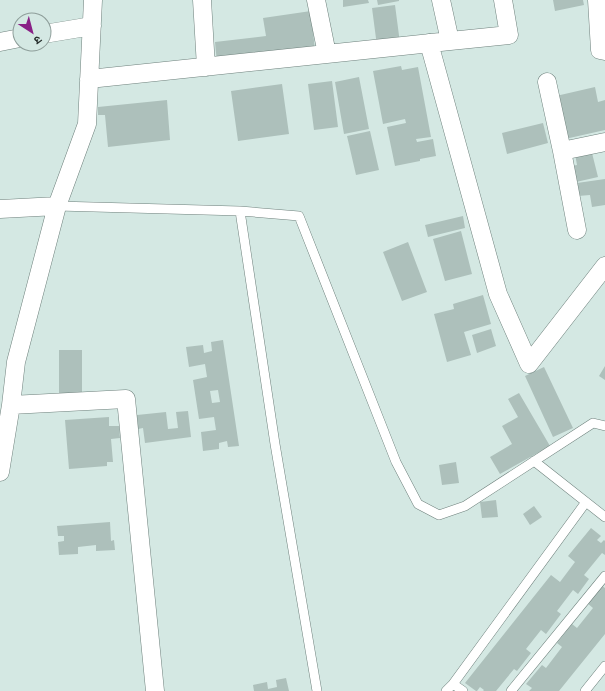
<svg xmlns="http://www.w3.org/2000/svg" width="605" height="691" font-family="'IBM Plex Serif','Noto Sans Devanagari',serif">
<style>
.building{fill:#adc0bb;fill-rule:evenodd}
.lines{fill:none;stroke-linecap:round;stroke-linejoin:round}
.service-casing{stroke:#6e807c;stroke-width:10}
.minor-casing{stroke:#6e807c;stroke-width:19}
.service{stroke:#fff;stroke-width:9}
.minor{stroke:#fff;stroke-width:18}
</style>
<rect width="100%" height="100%" fill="#d4e8e3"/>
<path class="building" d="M 343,0 L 368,0 L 369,3 L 343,7 Z
M 377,0 L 399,0 L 399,1 L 378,5 Z
M 553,0 L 583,0 L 584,5 L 555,11 Z
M 395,5 L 400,43 L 377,46 L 372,8 Z
M 311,11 L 315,51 L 217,63 L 215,42 L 266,36 L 263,18 Z
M 401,66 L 402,70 L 418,67 L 431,137 L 416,139 L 417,142 L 433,139 L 436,156 L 420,159 L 420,161 L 395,166 L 387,127 L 406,123 L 405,119 L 383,124 L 373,71 Z
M 359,77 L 369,129 L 344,134 L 335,82 Z
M 332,81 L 338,127 L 314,130 L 308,84 Z
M 282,84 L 289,134 L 238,141 L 231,91 Z
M 595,87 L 598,102 L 605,100 L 605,130 L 565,139 L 556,96 Z
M 167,100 L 170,140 L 108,147 L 105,115 L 98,115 L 98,107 Z
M 543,123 L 548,143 L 507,154 L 502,133 Z
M 370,131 L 379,170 L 356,175 L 347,136 Z
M 591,149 L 598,177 L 576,182 L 572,166 L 577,165 L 575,154 Z
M 605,179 L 605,205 L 592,207 L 590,195 L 578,196 L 577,183 Z
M 463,216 L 465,228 L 428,237 L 425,225 Z
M 461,231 L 472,274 L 445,281 L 433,239 Z
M 408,242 L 427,292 L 402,301 L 383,252 Z
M 483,295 L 491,324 L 464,332 L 471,355 L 447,362 L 434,314 L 454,309 L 453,304 Z
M 491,329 L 496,346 L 477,353 L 472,335 Z
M 223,340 L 239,446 L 228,447 L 227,441 L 219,443 L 219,449 L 203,451 L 201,432 L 216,430 L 214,417 L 199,419 L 193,380 L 207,377 L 205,364 L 189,367 L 186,347 L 203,345 L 204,353 L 212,351 L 211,342 ZM 218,390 L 220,402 L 212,403 L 210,391 Z
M 59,350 L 82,350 L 82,399 L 72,393 L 59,393 Z
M 605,366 L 605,380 L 599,376 Z
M 544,367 L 573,428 L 553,437 L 525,376 Z
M 519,393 L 550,446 L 500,474 L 490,457 L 512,444 L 502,426 L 518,417 L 508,399 Z
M 188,411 L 191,437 L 145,443 L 143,428 L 138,429 L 137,415 L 166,412 L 168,429 L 178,428 L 176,412 Z
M 109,417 L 109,426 L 119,426 L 120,438 L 111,439 L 113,462 L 107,462 L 107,466 L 69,469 L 65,420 Z
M 456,462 L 459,483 L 442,485 L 439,465 Z
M 496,500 L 498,517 L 482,518 L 480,502 Z
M 534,506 L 542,517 L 530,525 L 523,514 Z
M 110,522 L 111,541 L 114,540 L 115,550 L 96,551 L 96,545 L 78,547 L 78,554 L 59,555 L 58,542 L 64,541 L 64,536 L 58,536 L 57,526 Z
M 591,528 L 601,536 L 597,540 L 601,543 L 604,540 L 605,541 L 605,555 L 602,553 L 584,575 L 589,579 L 578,594 L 573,590 L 557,611 L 561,614 L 546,634 L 541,630 L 526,649 L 531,653 L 517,671 L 514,669 L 496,691 L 483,691 L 484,690 L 480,687 L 477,691 L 476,691 L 465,683 L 551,575 L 560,582 L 575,562 L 568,556 Z
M 601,585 L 605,588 L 605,634 L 559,691 L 529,691 L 532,688 L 526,684 L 542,665 L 546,668 L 562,647 L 557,643 L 572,624 L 577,628 L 593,608 L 587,603 Z
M 286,678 L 289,691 L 254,691 L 253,685 L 267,682 L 268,689 L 277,687 L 276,680 Z"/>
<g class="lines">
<g class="service-casing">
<path id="service" d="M 57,206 L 240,211 L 275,444 L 317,691
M 240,211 L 299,216 L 396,462 L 418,504 L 439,515 L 465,506 L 593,423 L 605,426
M 534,461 L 605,517
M 453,684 L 463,691
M 446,691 L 453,684 L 586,502
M 511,691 L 605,576
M 585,691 L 605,666"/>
</g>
<g class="minor-casing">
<path id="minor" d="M 202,0 L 206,67
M 316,0 L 327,54
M 597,0 L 600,50 L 605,51
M 44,34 L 92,26
M 450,41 L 509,35 L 503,0
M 0,42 L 20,38
M 429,43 L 498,294 L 529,364 L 605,266
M 89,79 L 450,41 L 441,0
M 547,82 L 562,151 L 577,230
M 562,151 L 605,142
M 0,209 L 57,206
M 11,405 L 126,399 L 155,691
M 0,472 L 11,405 L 16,362 L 57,206 L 87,124 L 93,0"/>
</g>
<use href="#service" class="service"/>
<use href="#minor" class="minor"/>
</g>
<g transform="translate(32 32) rotate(144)"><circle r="19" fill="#d4e8e3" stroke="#8e9e9a"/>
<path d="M0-3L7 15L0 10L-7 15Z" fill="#892086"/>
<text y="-6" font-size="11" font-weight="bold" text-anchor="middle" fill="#262e2c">उ</text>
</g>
</svg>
